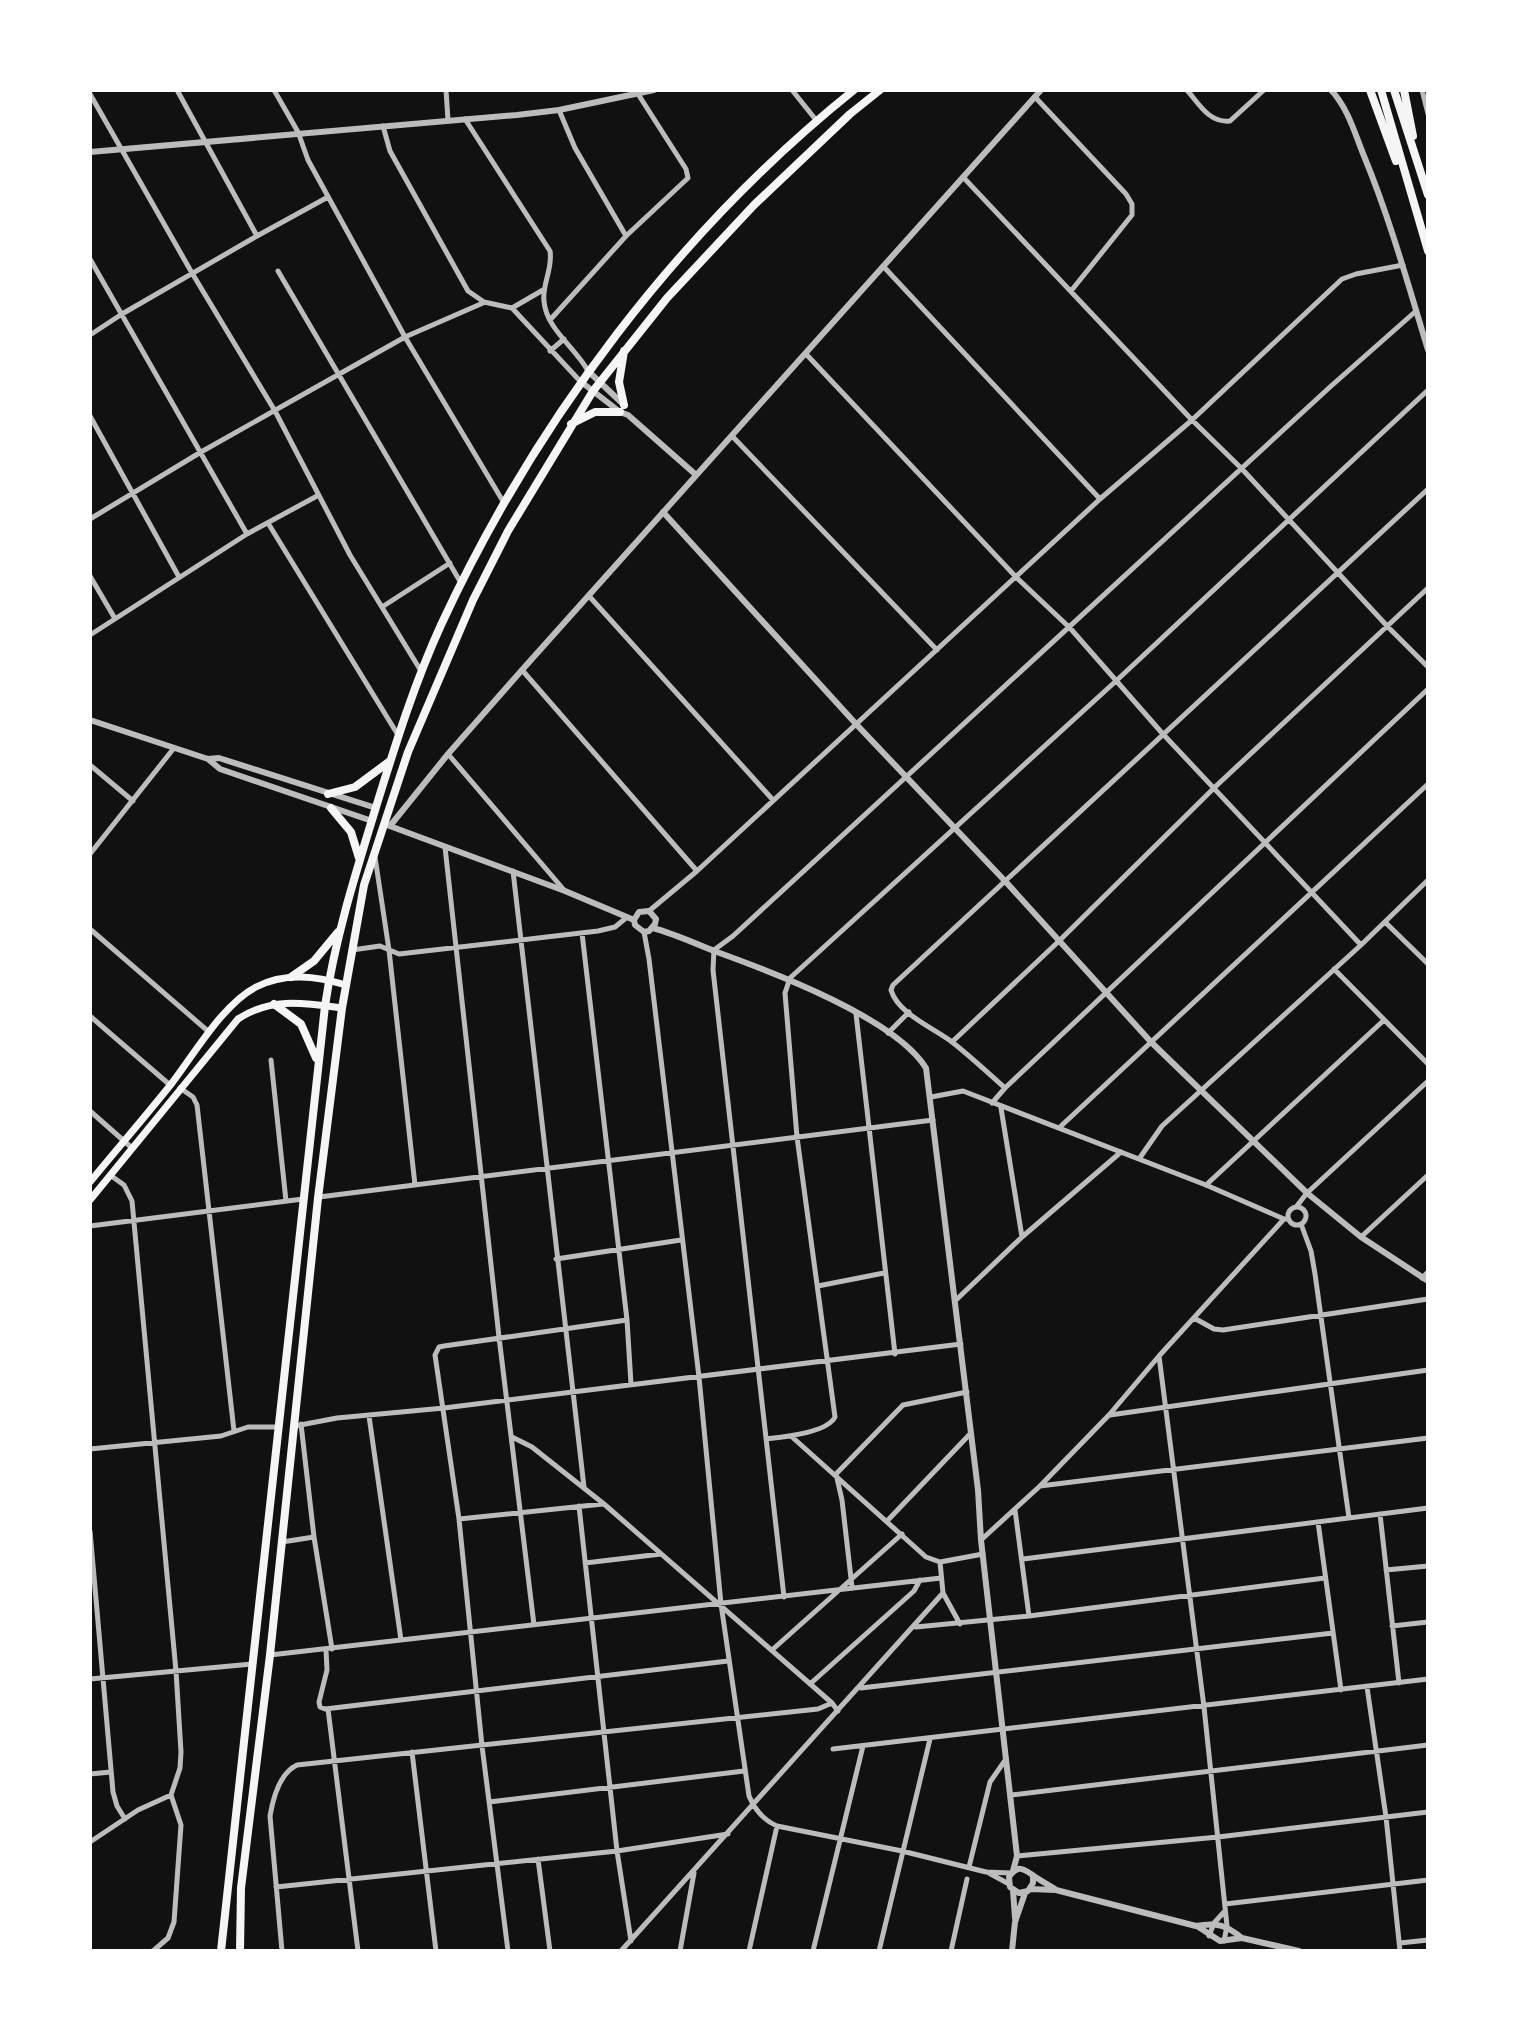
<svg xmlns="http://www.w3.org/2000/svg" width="1518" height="2041" font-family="Helvetica,sans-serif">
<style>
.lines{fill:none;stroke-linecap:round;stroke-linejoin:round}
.minor{stroke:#bcbcbc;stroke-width:5}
.tertiary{stroke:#bcbcbc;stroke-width:6}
.secondary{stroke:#f5f5f5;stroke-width:7}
.primary{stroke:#f5f5f5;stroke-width:8}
.trunk{stroke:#f5f5f5;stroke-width:8}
</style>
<rect width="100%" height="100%" fill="#111"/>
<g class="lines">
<path class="minor" d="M 446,90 L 448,120
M 792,90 L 816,120
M 1187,90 C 1199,104 1209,123 1230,121 L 1264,90
M 1422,90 L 1428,114
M 90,94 L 192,273 L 275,411 L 350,555 L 421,671
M 1035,97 L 1126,194 L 1132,204 L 1132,215 L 1071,291
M 559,110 L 575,148 L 626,236
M 465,119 L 550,251 C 553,269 542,284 544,301 C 546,329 576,348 588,371
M 383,126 L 390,151 L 468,291 L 484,302 L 512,308 L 580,381
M 963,177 L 1192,420 L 1242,469 L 1388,627 L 1428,667
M 257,236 L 328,197
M 90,259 L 247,534
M 883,266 L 1100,499
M 278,271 L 461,583
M 483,303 L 405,337 L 504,503
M 512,308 L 543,290
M 550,320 L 626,236 L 688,178 L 686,169 L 638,94
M 90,335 L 122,314 L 257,236 L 177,90
M 550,351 L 564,339
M 806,354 L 1017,578 L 1070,628 L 1162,733 L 1361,945
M 90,416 L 179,577
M 733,437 L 937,650
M 90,519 L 201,452 L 405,337 L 308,160 L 298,132 L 274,90
M 268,523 L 398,735
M 90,576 L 114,617
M 589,596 L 773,800
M 382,607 L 450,563
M 90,635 L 247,534 L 317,496
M 522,670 L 697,871
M 448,754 L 564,890
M 90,765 L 133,801
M 445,847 L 499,1337 L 534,1625
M 90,854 L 174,748
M 375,857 L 389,950 L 415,1185
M 513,871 L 584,1487
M 649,911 L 697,871 L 1100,499 L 1192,420 L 1342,279 L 1356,274 L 1403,265
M 1385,922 L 1428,964
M 90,929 L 209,1032
M 644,932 L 649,959 L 699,1377 L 721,1604 L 749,1796 C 755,1810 763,1820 777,1826 L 902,1851 L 986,1872 L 1011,1873
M 582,933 L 627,1320 L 631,1384
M 352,950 L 380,946 L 399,954 L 598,931 L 615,927 L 626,918
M 1334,969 L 1428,1064
M 856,1014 L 895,1354
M 90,1016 L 170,1085
M 888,1033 L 909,1012
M 952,1042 L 1059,941 L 1215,787 L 1428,588
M 271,1060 L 286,1201
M 180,1088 L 193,1097 L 197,1105 L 234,1431
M 1005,1088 C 987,1072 970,1056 952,1042 C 934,1028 898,1014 891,990 L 893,985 L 1428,489
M 931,1097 L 963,1091 L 1206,1185 L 1284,1219
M 992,1103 L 1005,1088 L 1428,689
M 1001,1108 L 1022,1237
M 90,1111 L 132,1148
M 1060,1127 L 1428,784
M 1139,1159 L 1162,1126 L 1361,945 L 1428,880
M 110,1175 L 124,1185 L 132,1201 L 176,1671 L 181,1752 L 180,1768 L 171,1795 L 181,1825 L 174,1922 L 168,1938 L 153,1951
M 1206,1185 L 1383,1021
M 319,1197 L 933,1120
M 1296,1207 L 1307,1193 L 1428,1081
M1288 1216a9 9 0 1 1 18 0a9 9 0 1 1-18 0Z
M 1301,1224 L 1311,1251 L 1315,1274 L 1349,1518
M 90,1226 L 303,1199
M 1361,1237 L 1428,1175
M 556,1259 L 681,1240
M 1422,1278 L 1428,1272
M 818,1286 L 884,1273
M 956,1300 L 1022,1237 L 1121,1152
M 1194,1318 L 1214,1329 L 1223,1330 L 1428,1299
M 1159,1356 L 1204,1707 L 1227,1926 L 1224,1941
M 1110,1415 L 1428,1370
M 369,1416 L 401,1640
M 301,1424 L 314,1537 L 332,1649
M 295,1426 L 337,1418 L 444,1408 L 961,1344
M 791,1436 L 926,1557 L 940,1562
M 512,1437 L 532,1447 L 604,1504 L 832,1703 L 838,1711
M 766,1439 C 783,1437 827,1433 835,1417 L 797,1137 L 785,993 L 790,978 L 1116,681 L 1428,390
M 90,1449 L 221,1436 L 248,1427 L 279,1427
M 1040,1486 L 1428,1438
M 579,1506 L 617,1851 L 631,1941
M 1015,1510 L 1029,1616
M 1380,1514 L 1399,1683
M 459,1519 L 603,1504
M 888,1520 L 970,1434
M 1318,1522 L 1341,1690
M 90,1531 L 113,1792 L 117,1806 L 125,1819
M 981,1540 L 1040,1486 L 1109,1415 L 1159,1356 L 1284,1219 L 1288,1219
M 282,1542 L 314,1537
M 1023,1559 L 1428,1508
M 585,1563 L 661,1554
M 1386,1570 L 1428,1566
M 852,1587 L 842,1500 L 836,1474 L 903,1405 L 967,1392
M 784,1597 L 713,970 L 714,950 L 733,936 L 1330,387 L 1416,311
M 960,1624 L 943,1593 L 940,1562 L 983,1554
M 1392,1626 L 1428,1622
M 916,1627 L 1029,1616 L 1325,1578
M 326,1650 L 327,1670 L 319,1702 L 320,1707 L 325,1709 L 728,1661
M 772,1650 L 902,1534
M 270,1655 L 941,1578
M 90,1679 L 252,1664
M 810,1684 L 914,1591 L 920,1580
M 1367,1687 L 1386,1817 L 1400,1951
M 861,1688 L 1333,1633
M 328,1709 L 358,1951
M 833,1749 L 1428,1679
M 412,1752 L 436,1951
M 90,1774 L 111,1772
M 1011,1795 L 1428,1745
M 489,1802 L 744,1771
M 90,1842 L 138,1810 L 171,1795
M 1017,1856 L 1218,1837 L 1428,1812
M 538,1859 L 550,1951
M 969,1867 L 990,1782 L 1006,1759
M 987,1872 L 1009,1884
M 276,1887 L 617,1851 L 728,1834
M 1225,1904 L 1428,1880
M 1209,1936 L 1214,1923 L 1224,1912
M 1400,1943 L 1428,1940
M 282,1951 L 270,1816 C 273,1798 280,1773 297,1765 L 818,1709 L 832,1703
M 508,1951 L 482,1746 L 459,1519 L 435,1355 L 439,1347 L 444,1346 L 627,1320
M 621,1951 L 943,1593
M 680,1951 L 694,1873
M 749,1951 L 777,1826
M 813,1951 L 863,1746
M 879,1951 L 930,1739
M 951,1951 L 967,1879"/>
<path class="tertiary" d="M 1331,90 C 1348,108 1355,134 1364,156 C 1390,219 1408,284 1428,350
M 90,152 L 517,115 L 559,110 L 654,90
M 588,371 L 623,404
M 580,381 L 620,412 L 628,415 L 695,474
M 663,512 L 856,724 L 1005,881 L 1151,1042 L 1307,1193 L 1361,1237 L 1428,1281
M 90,720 L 208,759 L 219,758 L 376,808
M 208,759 L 220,769 L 372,821
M 387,825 L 565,891 L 634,920 L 635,925 L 644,932 L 649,931 L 655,924 L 656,919 L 649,911 L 639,912 L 634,920
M 390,826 L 448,754 L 522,670 L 1041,90
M 653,928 C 675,934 696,944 717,952 C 772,972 895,1018 926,1068 L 978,1490 L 981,1540 L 1017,1856 L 1013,1871
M 1033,1876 L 1033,1883 L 1028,1891 L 1019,1893 L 1010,1887 L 1009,1877 C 1019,1862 1026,1871 1037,1878 C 1043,1882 1049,1885 1055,1889
M 1030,1889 L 1056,1890 L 1196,1926 C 1216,1922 1226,1925 1242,1938
M 1013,1890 L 1015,1918
M 1197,1926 L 1220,1941 L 1242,1938 L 1299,1951
M 1012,1951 L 1015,1922 L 1025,1893"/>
<path class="secondary" d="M 90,1182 C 117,1149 145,1117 172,1083 C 195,1053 223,1004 256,987 C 285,972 316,976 346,985
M 90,1200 L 238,1019 C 271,997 305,1003 342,1008"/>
<path class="primary" d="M 624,351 L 619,382 L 624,405
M 571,424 L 595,412 L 620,412
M 328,794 L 355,787 L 390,761
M 331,808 L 351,832 L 359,858
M 291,977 L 314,961 L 338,932
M 274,1004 L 301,1024 L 316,1058
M 221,1951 L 325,1006 C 335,938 356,872 376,807 C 395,746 414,684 441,625 C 535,422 678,231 854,90
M 240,1951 L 241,1888 L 270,1655 L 318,1198 L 342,1008 L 364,885 L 408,752 L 473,600 L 508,531 L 593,391 L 667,298 L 754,205 L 850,114 L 880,90"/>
<path class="trunk" d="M 1370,90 L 1396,161
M 1381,90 L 1428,251
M 1394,90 L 1428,195
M 1404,90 L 1413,136"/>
</g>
<rect width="1518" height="2041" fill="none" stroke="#ffffff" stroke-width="184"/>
</svg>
